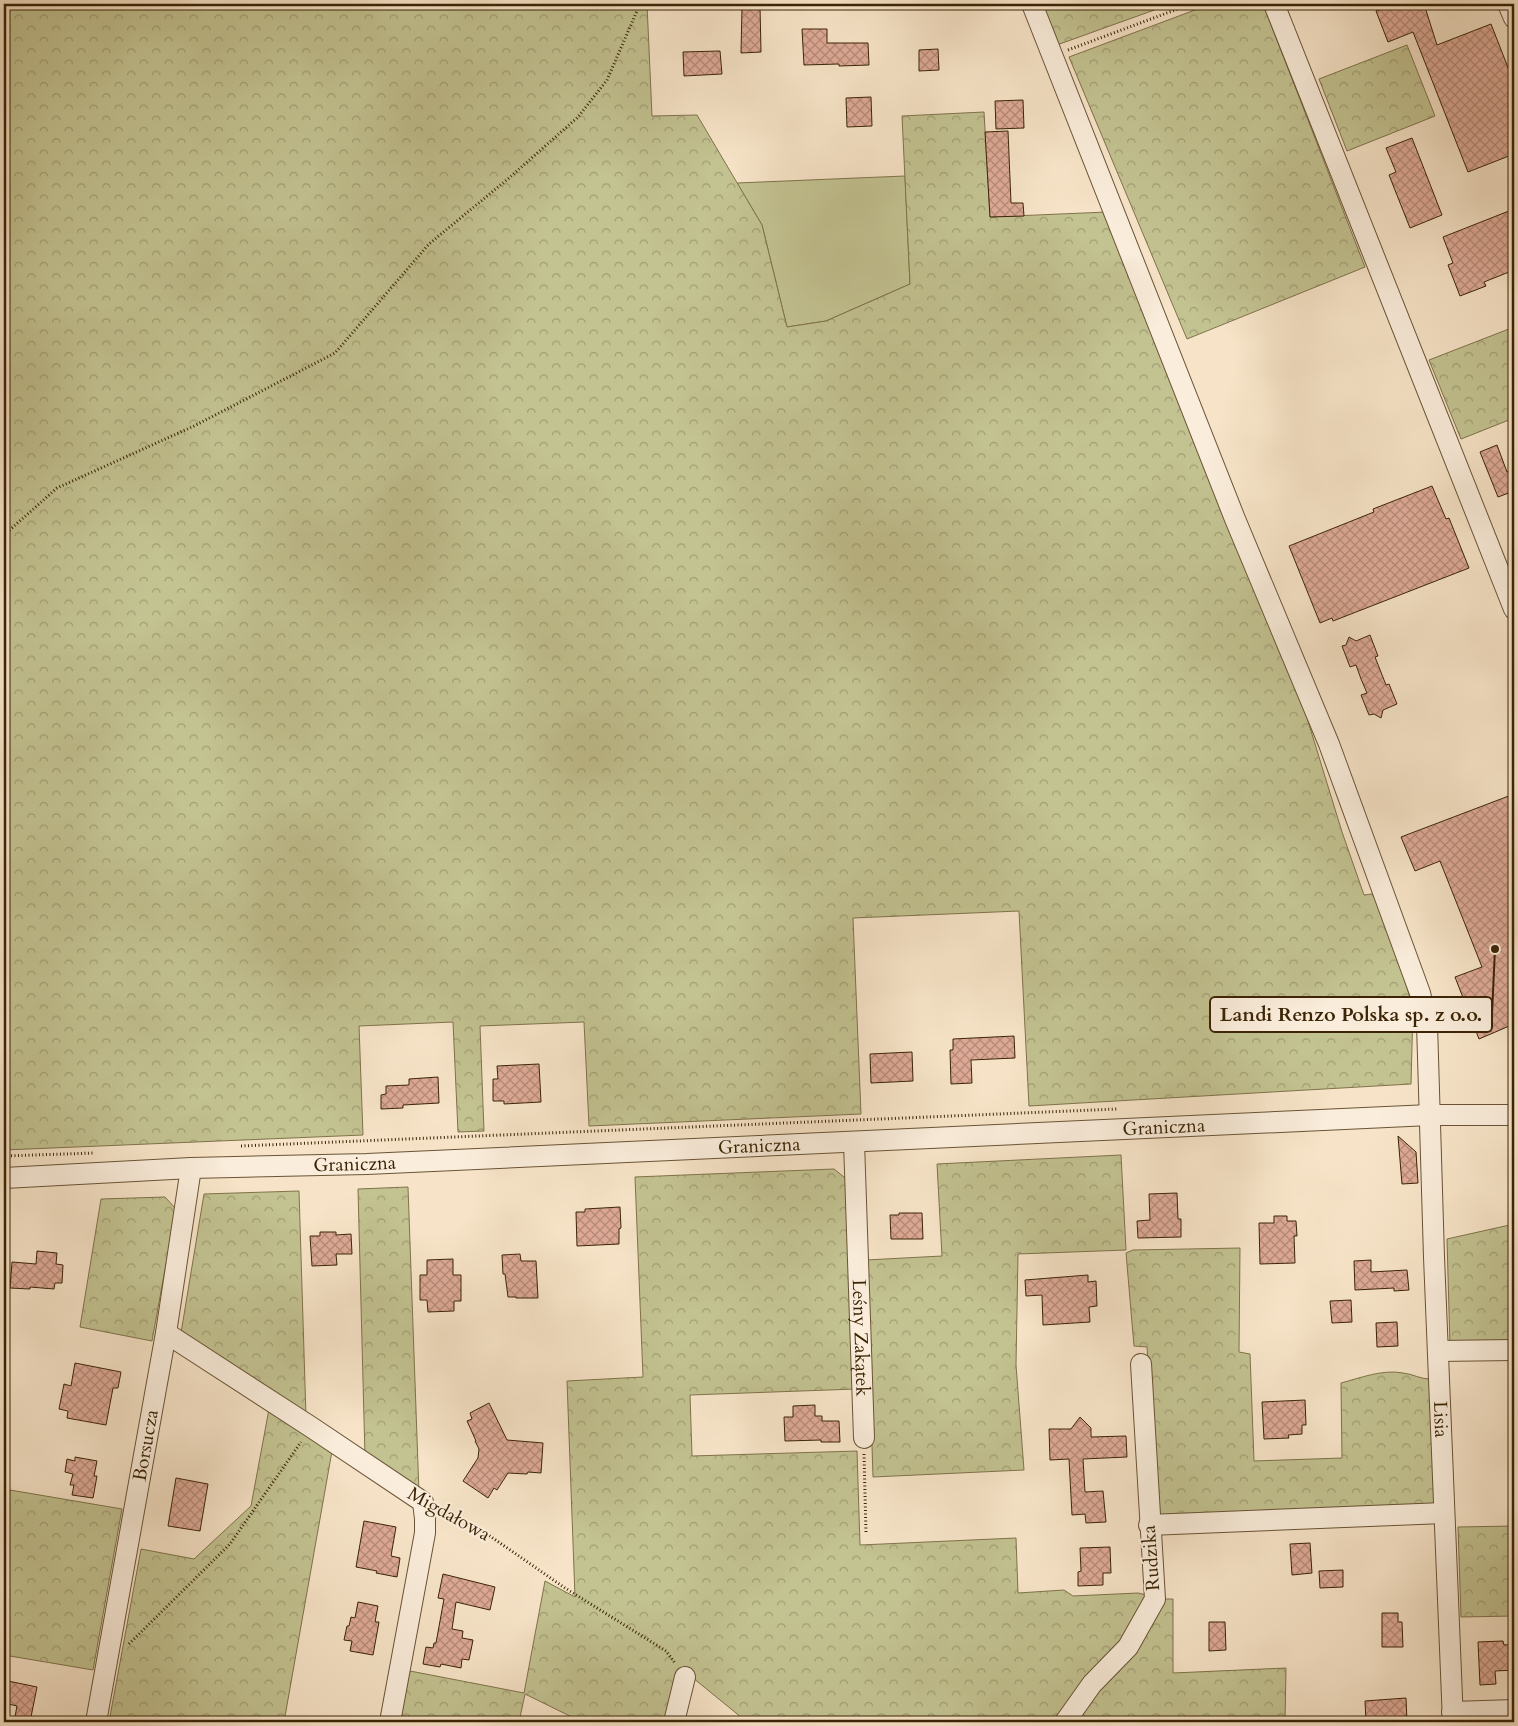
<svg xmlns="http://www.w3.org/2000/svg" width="1518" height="1726" font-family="Cardo,serif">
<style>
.green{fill:#c3c291;stroke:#7f734b}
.forest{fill:url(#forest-crowns);stroke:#7f734b}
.building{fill:url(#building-cross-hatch);stroke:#3b2405}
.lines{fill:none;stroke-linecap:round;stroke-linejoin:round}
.minor-casing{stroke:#6a5436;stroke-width:22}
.path{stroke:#3b2405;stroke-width:3;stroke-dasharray:1 2.5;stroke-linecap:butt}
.minor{stroke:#faeddb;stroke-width:20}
.labels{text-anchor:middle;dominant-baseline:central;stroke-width:4;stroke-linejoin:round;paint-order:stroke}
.street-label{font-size:19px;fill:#3b2405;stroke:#faeddb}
.leader{fill:none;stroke:#3b2405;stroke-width:2}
.callout-dot{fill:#3b2405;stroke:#faeddb;stroke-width:2}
.callout{fill:#faeddb;stroke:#3b2405;stroke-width:2}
.callout-label{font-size:20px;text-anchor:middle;font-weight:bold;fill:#3b2405}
</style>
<defs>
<pattern id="forest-crowns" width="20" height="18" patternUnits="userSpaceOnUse" patternTransform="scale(1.25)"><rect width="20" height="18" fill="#c3c291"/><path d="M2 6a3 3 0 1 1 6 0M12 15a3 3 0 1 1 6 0" fill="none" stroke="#a09d74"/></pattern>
<pattern id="building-cross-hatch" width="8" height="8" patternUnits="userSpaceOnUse" patternTransform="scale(1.25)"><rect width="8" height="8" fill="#deaa97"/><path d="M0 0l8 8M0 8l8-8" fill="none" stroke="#b58a79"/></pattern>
</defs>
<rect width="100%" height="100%" fill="#f7e4c8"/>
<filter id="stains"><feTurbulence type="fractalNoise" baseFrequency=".004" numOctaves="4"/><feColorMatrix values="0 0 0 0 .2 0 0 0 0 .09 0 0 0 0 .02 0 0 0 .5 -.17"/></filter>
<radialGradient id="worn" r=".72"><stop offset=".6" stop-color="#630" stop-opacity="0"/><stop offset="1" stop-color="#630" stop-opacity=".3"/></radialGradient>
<path class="green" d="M 905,176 L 910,284 L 826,321 L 787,327 L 762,225 L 737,183 Z"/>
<path class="forest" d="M 4,4 L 647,4 L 652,116 L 697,115 L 762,225 L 787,327 L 826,321 L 910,284 L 902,116 L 984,112 L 990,217 L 1107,212 L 1300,695 L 1342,832 L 1364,895 L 1379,893 L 1413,1008 L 1411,1084 L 1029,1106 L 1019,911 L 853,918 L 861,1114 L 589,1126 L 584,1022 L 480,1026 L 484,1131 L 458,1132 L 453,1022 L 359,1026 L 363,1135 L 4,1150 Z
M 1037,4 L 1171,4 L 1054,46 Z
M 1211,4 L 1263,4 L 1365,267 L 1187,339 L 1069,57 Z
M 1407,45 L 1435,116 L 1347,151 L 1319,79 Z
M 1514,327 L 1514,418 L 1461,439 L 1429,360 Z
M 1121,1155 L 1126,1250 L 1018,1254 L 1016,1365 L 1024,1470 L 873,1477 L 866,1260 L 942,1256 L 937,1164 Z
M 834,1169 L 849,1181 L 856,1389 L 690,1395 L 692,1456 L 857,1451 L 860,1545 L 1016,1538 L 1018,1593 L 1064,1590 L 1073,1596 L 1138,1593 L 1163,1599 L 1173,1599 L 1173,1673 L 1286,1668 L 1285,1722 L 747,1722 L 682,1669 L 669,1722 L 582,1722 L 525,1694 L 519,1722 L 397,1722 L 410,1671 L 524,1693 L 545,1581 L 575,1597 L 567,1381 L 643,1377 L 635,1177 Z
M 408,1187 L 419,1493 L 365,1457 L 358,1189 Z
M 299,1191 L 306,1417 L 181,1333 L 204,1194 Z
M 165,1197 L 176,1209 L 152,1341 L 80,1327 L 101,1199 Z
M 1514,1224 L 1514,1346 L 1450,1346 L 1447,1239 Z
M 1240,1248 L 1239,1352 L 1250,1354 L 1254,1461 L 1342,1458 L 1341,1383 C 1360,1378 1383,1369 1403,1373 C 1413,1374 1420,1379 1430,1379 L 1435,1505 L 1157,1517 L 1147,1347 L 1134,1346 L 1126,1253 L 1133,1250 Z
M 269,1409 L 332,1451 L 284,1722 L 109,1722 L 141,1549 L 194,1559 L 251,1506 Z
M 4,1489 L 122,1509 L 93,1670 L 4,1655 Z
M 1514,1526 L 1514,1616 L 1461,1617 L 1458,1527 Z"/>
<path class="building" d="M 1394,4 L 1424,4 L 1437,45 L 1491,24 L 1514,83 L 1514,154 L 1468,172 L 1413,32 L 1388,42 L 1376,11 Z
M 742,7 L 760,7 L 761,52 L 741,53 Z
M 802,29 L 827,29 L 827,43 L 868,43 L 869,65 L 839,66 L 839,64 L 804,65 Z
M 938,49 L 939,70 L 919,71 L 919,50 Z
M 720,51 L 722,74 L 684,76 L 683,52 Z
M 871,97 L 872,126 L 847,127 L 846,98 Z
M 1023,100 L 1024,128 L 996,129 L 995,101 Z
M 1008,131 L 1011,203 L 1023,203 L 1024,216 L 990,217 L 985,132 Z
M 1412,138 L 1442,215 L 1410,228 L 1389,175 L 1396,172 L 1386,148 Z
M 1514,209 L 1514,270 L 1484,282 L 1486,286 L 1460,296 L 1448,265 L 1453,263 L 1443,237 Z
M 1497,445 L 1507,472 L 1514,469 L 1514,491 L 1498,497 L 1480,452 Z
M 1432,486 L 1446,519 L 1449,518 L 1469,568 L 1333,621 L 1332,618 L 1320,623 L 1289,546 L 1374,512 L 1373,509 Z
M 1370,635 L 1378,656 L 1375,657 L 1386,685 L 1389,684 L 1397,704 L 1383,710 L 1381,718 L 1374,714 L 1369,715 L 1361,695 L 1367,693 L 1361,679 L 1356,665 L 1350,667 L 1342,646 L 1346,645 L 1349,637 L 1356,641 Z
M 1514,794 L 1514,1024 L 1479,1039 L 1455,977 L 1482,967 L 1440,861 L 1415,871 L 1401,837 Z
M 1014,1036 L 1015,1058 L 971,1060 L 972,1083 L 951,1084 L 950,1050 L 953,1050 L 953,1039 Z
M 912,1052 L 913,1081 L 871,1083 L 870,1054 Z
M 539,1064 L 541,1102 L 504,1104 L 504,1101 L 493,1101 L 493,1079 L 498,1079 L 497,1066 Z
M 438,1077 L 439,1103 L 403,1105 L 403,1108 L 381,1109 L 381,1095 L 386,1094 L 386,1086 L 409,1085 L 409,1079 Z
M 1398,1136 L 1416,1152 L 1418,1183 L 1402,1184 Z
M 1177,1193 L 1178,1219 L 1181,1219 L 1181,1237 L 1138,1238 L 1137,1221 L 1150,1220 L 1149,1194 Z
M 620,1207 L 621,1228 L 619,1229 L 619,1244 L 577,1246 L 576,1212 L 585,1212 L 585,1209 Z
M 899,1213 L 922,1213 L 923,1239 L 891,1239 L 890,1215 L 899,1215 Z
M 1274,1216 L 1287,1216 L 1287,1221 L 1296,1221 L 1297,1236 L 1294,1236 L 1295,1263 L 1260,1264 L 1259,1223 L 1274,1223 Z
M 320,1232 L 336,1232 L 336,1235 L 351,1234 L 352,1254 L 336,1254 L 337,1265 L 312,1266 L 310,1236 L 320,1236 Z
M 37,1251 L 57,1253 L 56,1264 L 63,1265 L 62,1283 L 55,1283 L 54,1289 L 30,1287 L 30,1289 L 10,1288 L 12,1262 L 36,1264 Z
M 520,1254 L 521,1261 L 536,1261 L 538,1298 L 516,1298 L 516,1297 L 508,1297 L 505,1274 L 503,1274 L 502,1255 Z
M 453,1259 L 453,1275 L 461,1275 L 461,1301 L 454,1301 L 454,1311 L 428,1312 L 427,1300 L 420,1300 L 420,1275 L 427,1275 L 427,1260 Z
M 1371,1260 L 1371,1272 L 1407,1270 L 1409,1290 L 1394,1291 L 1394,1288 L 1355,1290 L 1354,1261 Z
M 1088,1275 L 1088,1282 L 1096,1281 L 1097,1306 L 1089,1307 L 1090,1322 L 1043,1325 L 1042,1295 L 1026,1296 L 1025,1280 Z
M 1351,1300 L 1352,1322 L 1332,1323 L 1330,1301 Z
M 1397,1322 L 1398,1346 L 1377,1347 L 1376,1323 Z
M 75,1363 L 121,1372 L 118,1388 L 113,1388 L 106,1425 L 67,1418 L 68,1411 L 59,1409 L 64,1384 L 71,1386 Z
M 1305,1400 L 1306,1425 L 1302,1425 L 1302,1434 L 1288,1435 L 1289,1438 L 1264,1439 L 1262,1402 Z
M 489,1403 L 507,1440 L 543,1443 L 541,1473 L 528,1472 L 527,1474 L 508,1473 L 497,1490 L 494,1488 L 488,1498 L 463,1481 L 478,1458 L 479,1449 L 475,1441 L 476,1441 L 467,1421 L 472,1419 L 470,1413 Z
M 815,1405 L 815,1416 L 822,1416 L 822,1421 L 839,1421 L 840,1442 L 821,1442 L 821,1440 L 785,1441 L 784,1417 L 793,1417 L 793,1406 Z
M 1080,1417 L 1091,1428 L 1091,1437 L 1126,1436 L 1127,1457 L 1083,1459 L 1085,1492 L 1103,1491 L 1106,1522 L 1086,1523 L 1085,1514 L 1072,1515 L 1069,1459 L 1050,1460 L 1049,1429 L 1071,1429 Z
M 75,1457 L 97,1461 L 94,1476 L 97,1476 L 93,1498 L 72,1495 L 74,1485 L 70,1485 L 73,1474 L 65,1472 L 67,1459 L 75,1461 Z
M 176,1478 L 208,1484 L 200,1531 L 168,1526 Z
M 364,1521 L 396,1527 L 391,1556 L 400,1558 L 397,1577 L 376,1573 L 377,1571 L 356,1567 Z
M 1310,1543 L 1312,1573 L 1292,1575 L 1290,1544 Z
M 1110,1547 L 1111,1573 L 1103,1573 L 1103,1585 L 1078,1586 L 1078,1572 L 1081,1571 L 1080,1548 Z
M 1343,1570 L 1343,1587 L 1320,1588 L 1319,1571 Z
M 443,1574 L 495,1587 L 490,1610 L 456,1602 L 452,1629 L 463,1631 L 462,1638 L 473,1640 L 469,1660 L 462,1659 L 461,1668 L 441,1664 L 440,1667 L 423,1664 L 426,1647 L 433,1648 L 434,1643 L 436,1643 L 444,1599 L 438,1598 Z
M 358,1602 L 378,1606 L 375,1622 L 379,1622 L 373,1655 L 350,1651 L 352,1641 L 344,1640 L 347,1626 L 349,1626 L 351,1617 L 355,1618 Z
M 1382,1613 L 1398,1613 L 1398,1622 L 1402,1622 L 1403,1647 L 1382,1647 Z
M 1209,1622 L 1225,1622 L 1226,1650 L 1209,1651 Z
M 1503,1641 L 1504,1645 L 1514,1644 L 1514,1670 L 1495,1671 L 1496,1684 L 1480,1685 L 1478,1642 Z
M 8,1681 L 37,1687 L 30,1722 L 14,1722 L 17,1706 L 4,1703 Z
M 1406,1698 L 1407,1722 L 1366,1722 L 1365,1701 Z"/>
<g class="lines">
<g class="minor-casing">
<g id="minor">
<path id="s1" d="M 1032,4 L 1235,519 L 1329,744 L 1420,993 L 1427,1024 L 1434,1257 L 1453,1722"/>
<path d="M 1274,4 L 1514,609"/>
<path d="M 1508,4 L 1514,18"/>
<path id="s2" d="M 854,1142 L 864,1438"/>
<path id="s3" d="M 4,1178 L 191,1168 L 367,1164 L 1430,1115 L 1514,1115"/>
<path d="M 166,1333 L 311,1427 L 423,1502 L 425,1519 L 425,1533 L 390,1722"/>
<path d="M 1438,1351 L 1514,1350"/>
<path d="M 1149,1525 L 1444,1513"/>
<path d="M 1452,1712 L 1514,1710"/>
<path id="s4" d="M 96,1722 L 166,1333 L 191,1168"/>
<path d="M 674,1722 L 685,1677"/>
<path d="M 1065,1722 L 1092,1684 L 1128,1647 L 1155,1599 L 1141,1364"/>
</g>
</g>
<path class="path" d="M 1068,50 L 1191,4
M 4,535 L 57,488 L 194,426 L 335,353 L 429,244 L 509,178 L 578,117 L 607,80 L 640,4
M 241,1146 L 1117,1109
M 4,1156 L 95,1153
M 864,1454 L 866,1533
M 442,1513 L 487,1534 L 565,1588 L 666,1651 L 675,1663
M 129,1644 L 230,1544 L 301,1442"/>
<use href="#minor" class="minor"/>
</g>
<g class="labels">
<g class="street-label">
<text stroke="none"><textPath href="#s3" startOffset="1161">Graniczna</textPath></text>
<text stroke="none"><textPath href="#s3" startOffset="756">Graniczna</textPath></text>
<text stroke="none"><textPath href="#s3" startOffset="351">Graniczna</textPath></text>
<text stroke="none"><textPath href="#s2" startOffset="196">Leśny Zakątek</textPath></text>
<text stroke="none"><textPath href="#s1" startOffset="1490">Lisia</textPath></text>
<text stroke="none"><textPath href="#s4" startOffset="281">Borsucza</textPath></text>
<text transform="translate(449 1514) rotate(29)">Migdałowa</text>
<text transform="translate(1151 1558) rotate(-94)">Rudzika</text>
</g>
</g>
<path class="leader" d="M1495 949L1492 1014"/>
<circle class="callout-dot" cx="1495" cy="949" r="5"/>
<rect class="callout" x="1210" y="997" width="282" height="35" rx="5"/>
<g class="callout-label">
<text x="1351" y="1021">Landi Renzo Polska sp. z o.o.</text>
</g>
<rect width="1518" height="1726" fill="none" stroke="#f7e4c8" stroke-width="20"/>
<rect x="5" y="5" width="1508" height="1716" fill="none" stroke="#3b2405" stroke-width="2.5"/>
<rect x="10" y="10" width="1498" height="1706" fill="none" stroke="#3b2405"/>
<rect width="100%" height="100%" filter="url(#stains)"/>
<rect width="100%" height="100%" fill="url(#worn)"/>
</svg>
